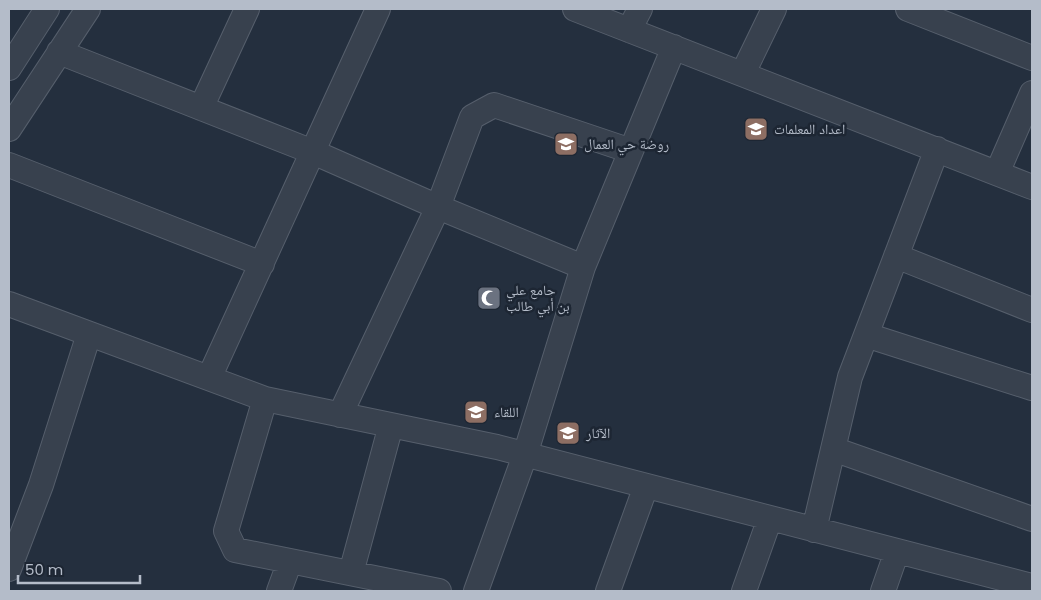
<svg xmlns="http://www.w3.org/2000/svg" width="1041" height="600" font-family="Poppins,'Noto Naskh Arabic',sans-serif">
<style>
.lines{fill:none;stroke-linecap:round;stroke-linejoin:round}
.minor-casing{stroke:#565f6c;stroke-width:26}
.minor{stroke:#38414e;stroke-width:24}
.labels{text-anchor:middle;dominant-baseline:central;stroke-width:5;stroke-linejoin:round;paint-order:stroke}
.poi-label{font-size:14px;fill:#b4bcc9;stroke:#1d2633;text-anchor:start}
</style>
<rect width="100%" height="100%" fill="#242f3e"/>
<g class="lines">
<g class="minor-casing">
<path id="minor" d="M 575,9 L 1032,187
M 908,9 L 1032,58
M 629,30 L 640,9
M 59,52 L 313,152 L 438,207 L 472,117 L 494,105 L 631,151
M 9,68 L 47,9
M 743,73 L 774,9
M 201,108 L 247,9
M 9,129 L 88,9
M 9,165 L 262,264
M 997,173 L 1032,93
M 896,256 L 1032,310
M 9,304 L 265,399 L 497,447 L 1032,586
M 866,335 L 1032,388
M 209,378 L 378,9
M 265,399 L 226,531 L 235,550 L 439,591
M 340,415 L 438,207 L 583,267
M 833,449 L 1032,519
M 814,530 L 850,377 L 937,149
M 9,569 L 41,485 L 89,334
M 351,573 L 391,425
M 279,591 L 290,561
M 476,591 L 525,455 L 583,267 L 674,47
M 608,591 L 646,486
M 744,591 L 770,518
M 883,591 L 897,551"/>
</g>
<use href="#minor" class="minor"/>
</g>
<defs>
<g id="school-square" transform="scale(1.25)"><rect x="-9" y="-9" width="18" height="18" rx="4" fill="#8d6e63" stroke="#1d2633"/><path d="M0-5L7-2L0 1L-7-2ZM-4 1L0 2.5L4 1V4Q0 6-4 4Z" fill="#fff"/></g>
<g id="mosque-square" transform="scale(1.25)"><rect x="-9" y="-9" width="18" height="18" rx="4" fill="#6b7280" stroke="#1d2633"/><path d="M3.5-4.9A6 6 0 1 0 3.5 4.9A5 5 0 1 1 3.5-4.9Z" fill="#fff"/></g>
</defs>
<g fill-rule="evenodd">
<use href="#school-square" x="756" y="129"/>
<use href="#school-square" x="566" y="144"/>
<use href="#mosque-square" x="489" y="298"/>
<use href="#school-square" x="476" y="412"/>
<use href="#school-square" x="568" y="433"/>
</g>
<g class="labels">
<g class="poi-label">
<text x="774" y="129">اعداد المعلمات</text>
<text x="584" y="144">روضة حي العمال</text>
<text x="506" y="290">جامع علي<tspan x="506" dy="16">بن أبي طالب</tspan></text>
<text x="494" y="412">اللقاء</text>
<text x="586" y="433">الآثار</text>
</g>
</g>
<rect width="1041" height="600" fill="none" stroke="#b4bcc9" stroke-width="20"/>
<path d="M18 575v8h122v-8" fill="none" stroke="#b4bcc9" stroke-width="2.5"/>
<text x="25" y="575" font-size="15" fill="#b4bcc9" stroke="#1d2633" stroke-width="4" paint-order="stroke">50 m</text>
</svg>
